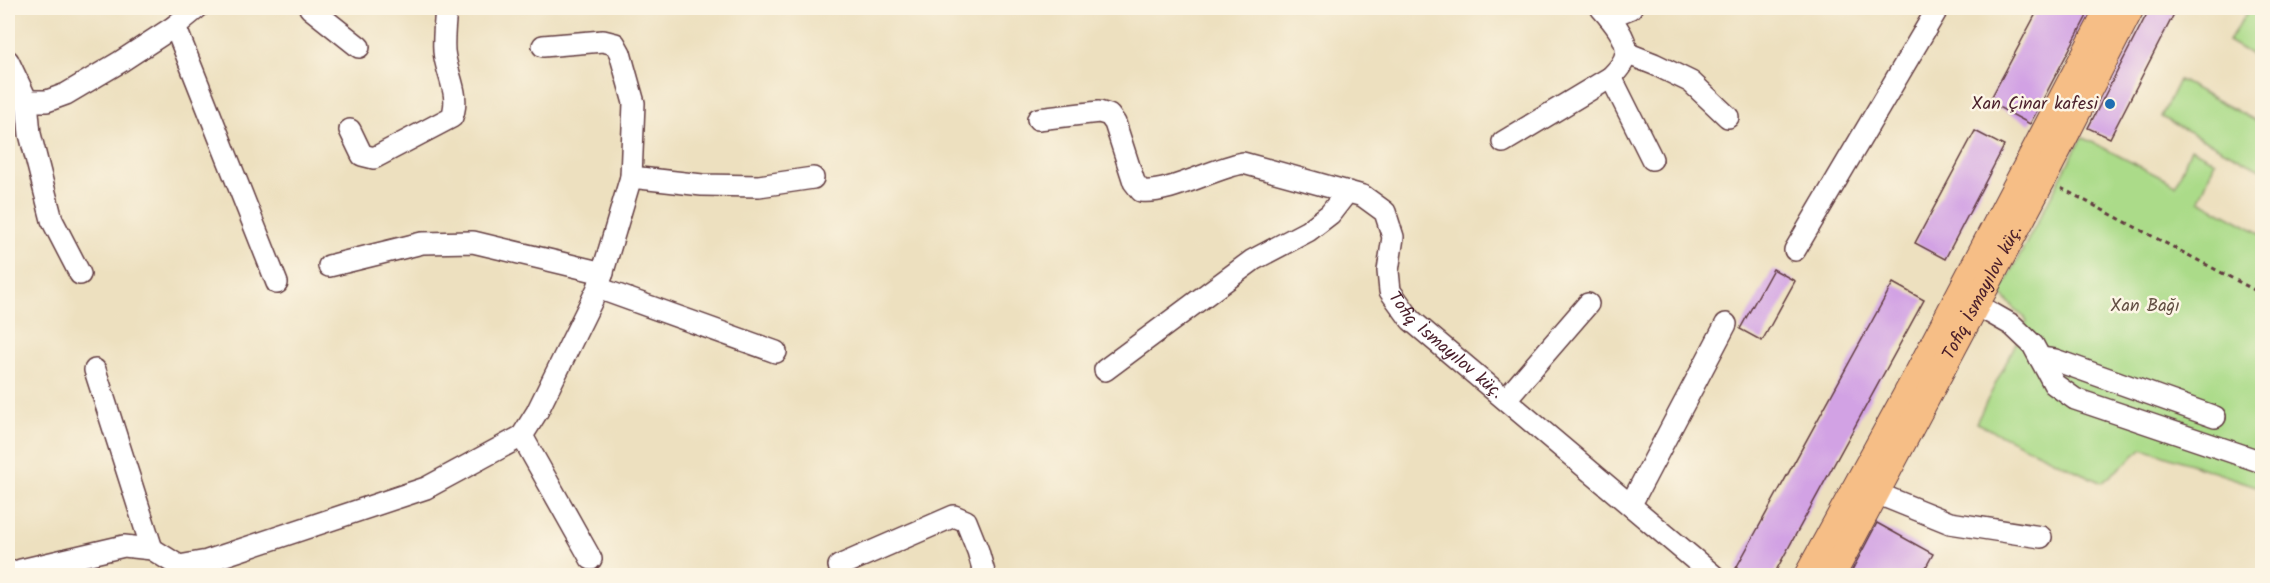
<svg xmlns="http://www.w3.org/2000/svg" width="2270" height="583" font-family="Kalam,sans-serif">
<style>
.green{fill:#abdb89;stroke:#7a7d5a;stroke-width:1.5}
.building{fill:#d2a2e4}
.lines{fill:none;stroke-linecap:round;stroke-linejoin:round}
.minor-casing{stroke:#623c41;stroke-width:24}
.major-casing{stroke:#623c41;stroke-width:28}
.path{stroke:#623c41;stroke-width:3;stroke-dasharray:4.5 4.5;stroke-linecap:butt}
.minor{stroke:#fff;stroke-width:21}
.major{stroke:#f6be86;stroke-width:26}
.poi-dot{fill:#1f6fb2;stroke:#fcf5e5;stroke-width:2}
.labels{text-anchor:middle;dominant-baseline:central;stroke-width:5;stroke-linejoin:round;paint-order:stroke}
.poi-label{font-size:18px;fill:#4a1f2b;stroke:#fcf5e5;text-anchor:end}
.street-label{font-size:18px;fill:#4a1f2b;stroke:#fcf5e5}
.park-label{font-size:18px;fill:#624e42;stroke:#fcf5e5}
</style>
<rect width="100%" height="100%" fill="#fcf5e5"/>
<filter id="ink" filterUnits="userSpaceOnUse"><feTurbulence type="fractalNoise" baseFrequency=".0167" numOctaves="2"/><feDisplacementMap in="SourceGraphic" scale="12" xChannelSelector="R" yChannelSelector="G"/><feConvolveMatrix kernelMatrix="1 2 1 2 8 2 1 2 1" color-interpolation-filters="sRGB"/></filter>
<filter id="wash" filterUnits="userSpaceOnUse"><feTurbulence type="fractalNoise" baseFrequency=".008" numOctaves="4" result="noise"/><feDisplacementMap in="SourceGraphic" scale="24" xChannelSelector="R" yChannelSelector="G"/><feGaussianBlur stdDeviation="1.35" result="paint"/><feColorMatrix in="noise" values="0 0 0 0 0 0 0 0 0 0 0 0 0 0 0 0 0 1.4 0 .05"/><feComposite in="paint" operator="in"/></filter>
<g filter="url(#wash)">
<rect width="100%" height="100%" fill="#ede0bf"/>
<path class="green" d="M 2250,8 L 2262,8 L 2262,61 L 2228,41 Z
M 2179,80 L 2260,123 L 2262,121 L 2262,170 L 2161,117 Z
M 2082,137 L 2176,185 L 2191,148 L 2215,161 L 2199,200 L 2262,234 L 2262,488 L 2143,448 L 2102,483 L 1976,423 L 2027,321 L 2000,293 Z"/>
<g id="blocks">
<path class="building" d="M 2039,8 L 2044,8 L 2055,13 L 2058,8 L 2091,8 L 2030,124 L 1989,102 Z
M 2150,8 L 2177,8 L 2110,138 L 2088,128 Z
M 1975,131 L 2004,146 L 1945,259 L 1915,243 Z
M 1773,269 L 1795,281 L 1762,341 L 1740,329 Z
M 1893,283 L 1924,300 L 1773,576 L 1744,576 L 1735,570 Z
M 1877,523 L 1933,554 L 1921,576 L 1849,576 Z"/>
</g>
</g>
<g filter="url(#ink)">
<use href="#blocks" fill-opacity="0" stroke="#623c41" stroke-width="1.5"/>
<g class="lines">
<g class="minor-casing">
<g id="minor">
<path d="M 310,8 L 359,47"/>
<path d="M 1609,17 L 1631,8"/>
<path d="M 175,26 L 277,283"/>
<path d="M 1626,53 L 1654,64 L 1691,82 L 1728,117"/>
<path d="M 8,61 L 27,101 L 47,101 L 66,94 L 120,62 L 175,26 L 197,8"/>
<path d="M 1611,77 L 1652,159"/>
<path d="M 27,101 L 30,134 L 52,220 L 80,274"/>
<path id="s1" d="M 1038,119 L 1099,112 L 1109,115 L 1115,123 L 1134,182 L 1141,191 C 1170,194 1211,169 1243,163 L 1363,196 L 1385,212 L 1393,237 L 1388,271 L 1390,291 L 1411,320 L 1714,576"/>
<path d="M 350,130 L 362,155 L 374,158 L 452,117 C 461,94 446,74 444,51 C 443,37 445,22 446,8"/>
<path d="M 1503,142 L 1611,77 C 1617,71 1625,62 1626,53 C 1628,38 1610,18 1601,8"/>
<path d="M 631,177 L 702,185 L 759,186 L 813,178"/>
<path d="M 1795,250 L 1938,8"/>
<path d="M 329,266 L 422,243 L 473,242 L 603,273"/>
<path d="M 598,288 L 776,352"/>
<path d="M 1977,305 L 2012,325 L 2033,345 L 2054,384 L 2075,399 L 2262,462"/>
<path d="M 2040,358 L 2055,360 L 2215,417"/>
<path d="M 95,370 L 152,549"/>
<path d="M 1105,370 L 1253,260 L 1308,231 L 1330,214 L 1347,192"/>
<path d="M 1506,399 L 1588,304"/>
<path d="M 522,436 L 591,559"/>
<path d="M 1876,493 L 1950,523 L 2041,537"/>
<path d="M 1631,504 L 1726,324"/>
<path d="M 839,566 L 954,516 L 966,521 L 978,551 L 985,576"/>
<path d="M 8,575 L 21,570 L 124,546 L 152,549 L 179,566 L 207,561 L 426,488 L 522,436 L 537,412 L 598,288 L 631,177 L 634,103 L 620,53 L 615,44 L 603,41 L 543,46"/>
</g>
</g>
<g class="major-casing">
<g id="major">
<path d="M 1807,576 L 1919,371 L 2109,8"/>
<path id="s2" d="M 1832,576 L 2043,179 L 2131,8"/>
</g>
</g>
<path class="path" d="M 2061,188 L 2262,294"/>
<use href="#minor" class="minor"/>
<use href="#major" class="major"/>
</g>
</g>
<circle class="poi-dot" cx="2110" cy="104" r="6"/>
<g class="labels">
<g class="poi-label">
<text x="2098" y="104">Xan Çinar kafesi</text>
</g>
<g class="street-label">
<text stroke="none"><textPath href="#s2" startOffset="321">Tofiq İsmayılov küç.</textPath></text>
<text stroke="none"><textPath href="#s1" startOffset="572">Tofiq İsmayılov küç.</textPath></text>
</g>
<g class="park-label">
<text x="2145" y="306">Xan Bağı</text>
</g>
</g>
<rect width="2270" height="583" fill="none" stroke="#fcf5e5" stroke-width="30"/>
</svg>
